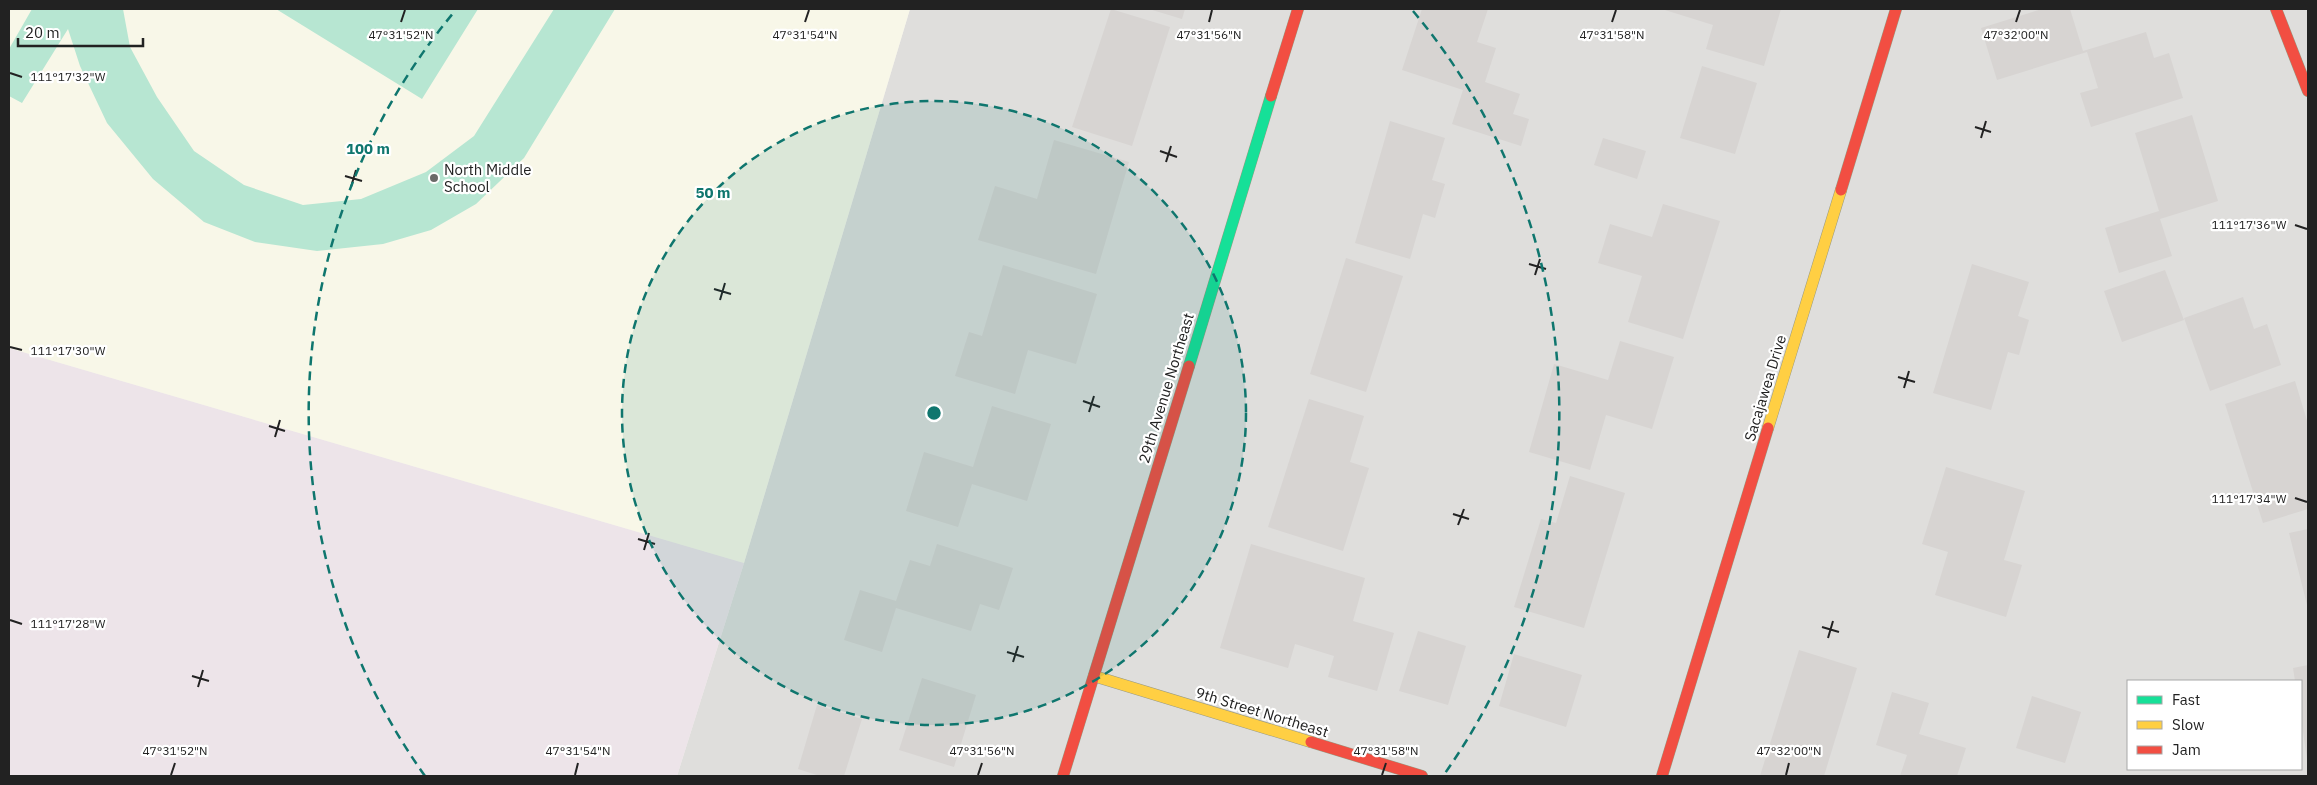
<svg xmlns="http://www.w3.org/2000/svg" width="2317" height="785" font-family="'IBM Plex Sans',sans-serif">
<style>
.residential{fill:#dfdedc;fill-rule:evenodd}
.industrial{fill:#ede4e9}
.education{fill:#f8f7e8}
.pitch{fill:#b7e6d2}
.building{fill:#d7d4d2}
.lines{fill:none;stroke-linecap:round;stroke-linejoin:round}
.fast-casing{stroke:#999a82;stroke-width:12}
.slow-casing{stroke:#999a82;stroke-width:12}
.jam-casing{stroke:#999a82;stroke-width:12}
.fast{stroke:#16e098;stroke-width:11}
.slow{stroke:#ffcf43;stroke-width:11}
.jam{stroke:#f24e42;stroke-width:11}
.ticks{fill:none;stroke:#222;stroke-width:2}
.ring{fill:none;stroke:#0f766e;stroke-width:2.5;stroke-dasharray:9 6}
.poi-dot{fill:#6a6968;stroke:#fff;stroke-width:2}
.labels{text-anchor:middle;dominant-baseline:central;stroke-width:4.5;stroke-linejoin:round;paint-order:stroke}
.poi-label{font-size:15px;fill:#222;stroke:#fff;text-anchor:start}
.street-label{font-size:15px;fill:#222;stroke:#fff}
.ticks-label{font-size:12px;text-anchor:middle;fill:#222;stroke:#fff;stroke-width:4.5;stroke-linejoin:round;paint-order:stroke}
.centre{fill:#0f766e;stroke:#fff;stroke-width:2.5}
.ring-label{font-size:15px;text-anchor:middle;font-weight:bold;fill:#0f766e;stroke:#fff;stroke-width:4.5;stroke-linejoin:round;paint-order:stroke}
</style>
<rect width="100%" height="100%" fill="#f0eeeb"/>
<path class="residential" d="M 910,9 L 2308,9 L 2308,776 L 677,776 L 744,563 ZM 2128,681 L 2301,681 L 2301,769 L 2128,769 Z"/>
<path class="industrial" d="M 9,348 L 744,563 L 677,776 L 9,776 Z"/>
<path class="education" d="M 9,9 L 910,9 L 744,563 L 9,348 Z"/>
<path class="pitch" d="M 32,9 L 123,9 L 130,47 L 157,97 L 194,151 L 244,185 L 303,205 L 361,199 L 426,172 L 474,136 L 554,9 L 615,9 L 524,158 L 476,204 L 431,230 L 383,244 L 317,251 L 255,242 L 204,222 L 153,179 L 107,123 L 80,66 L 68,29 L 22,103 L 9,96 L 9,49 Z
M 276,9 L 478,9 L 422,99 Z"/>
<path class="building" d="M 1111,9 L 1170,27 L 1132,146 L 1072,127 Z
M 1149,9 L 1185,9 L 1182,19 Z
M 1422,9 L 1488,9 L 1477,42 L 1496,48 L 1485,82 L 1520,94 L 1513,114 L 1529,119 L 1521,146 L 1452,124 L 1463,90 L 1402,70 Z
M 1665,9 L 1781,9 L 1764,66 L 1706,49 L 1713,25 L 1665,10 Z
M 2042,9 L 2070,9 L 2083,51 L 2146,32 L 2154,58 L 2169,53 L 2183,98 L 2091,127 L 2080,93 L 2098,88 L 2087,52 L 1997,80 L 1981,28 Z
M 1702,66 L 1757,83 L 1735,154 L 1680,138 Z
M 2192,115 L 2218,201 L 2160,219 L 2172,256 L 2119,273 L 2105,228 L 2159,211 L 2135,133 Z
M 1390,121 L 1445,138 L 1432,180 L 1445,184 L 1435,218 L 1423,214 L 1410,259 L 1355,243 Z
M 1603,138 L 1646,151 L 1637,179 L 1594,165 Z
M 1054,140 L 1129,162 L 1096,274 L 978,240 L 995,186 L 1037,199 Z
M 1663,204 L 1720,221 L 1683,339 L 1628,322 L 1642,276 L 1598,263 L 1610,224 L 1652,237 Z
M 1346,258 L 1403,276 L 1366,392 L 1310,374 Z
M 1972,264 L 2029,282 L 2018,316 L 2029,320 L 2019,355 L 2008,352 L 1991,410 L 1933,393 Z
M 1003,265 L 1097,294 L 1076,364 L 1028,350 L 1015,394 L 955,376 L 969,332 L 982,336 Z
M 2165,270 L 2184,320 L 2122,342 L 2104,291 Z
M 2243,297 L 2254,329 L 2267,324 L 2281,365 L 2210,391 L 2184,318 Z
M 1620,341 L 1674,357 L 1652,429 L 1606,415 L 1590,470 L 1529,452 L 1554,364 L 1608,380 Z
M 2295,381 L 2308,424 L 2308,509 L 2263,523 L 2225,404 Z
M 1309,399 L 1364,416 L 1350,462 L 1369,468 L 1343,551 L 1268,527 Z
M 992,406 L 1051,424 L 1027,501 L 972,484 L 958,527 L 906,511 L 924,452 L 973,467 Z
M 1946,467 L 2025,491 L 2004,560 L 2022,565 L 2006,617 L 1935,595 L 1948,552 L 1922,544 Z
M 1570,476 L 1625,493 L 1584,628 L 1514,607 L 1541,519 L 1556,523 Z
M 2308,529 L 2308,609 L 2289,533 Z
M 937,544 L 1013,568 L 999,610 L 980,604 L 971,631 L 896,608 L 882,652 L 844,640 L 860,590 L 896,601 L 910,560 L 930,566 Z
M 1251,544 L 1365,578 L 1353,621 L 1394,633 L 1377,691 L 1328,677 L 1334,656 L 1295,644 L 1288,668 L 1220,648 Z
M 1418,631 L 1466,646 L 1448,705 L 1399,691 Z
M 1799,650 L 1857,668 L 1824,776 L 1760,776 Z
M 1514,654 L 1582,675 L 1566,727 L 1499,706 Z
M 2308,665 L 2308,759 L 2307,759 L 2301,718 L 2301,681 L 2295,681 L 2293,668 Z
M 922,678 L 976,695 L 954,767 L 899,750 Z
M 1892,692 L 1929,703 L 1919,734 L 1966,748 L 1957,776 L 1900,776 L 1907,755 L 1876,745 Z
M 2032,696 L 2081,712 L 2065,763 L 2016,748 Z
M 817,705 L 862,719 L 844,776 L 820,776 L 798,769 Z"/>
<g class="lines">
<g class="fast-casing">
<path id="fast" d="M 1189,366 L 1271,96"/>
</g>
<g class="slow-casing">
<path id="slow" d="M 1768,428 L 1841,190
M 1094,676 L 1311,742"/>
</g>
<g class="jam-casing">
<path id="jam" d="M 2276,9 L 2308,91
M 1271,96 L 1298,9
M 1841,190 L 1896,9
M 1311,742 L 1422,776
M 1063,776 L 1189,366
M 1662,776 L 1768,428"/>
</g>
<use href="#fast" class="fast"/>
<use href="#slow" class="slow"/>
<use href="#jam" class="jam"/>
</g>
<path class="ticks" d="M 401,22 L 405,10M 805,22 L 809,10M 1209,22 L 1212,10M 1612,22 L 1616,10M 2016,22 L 2020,10M 10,73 L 22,77M 1975,127 L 1991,132M 1981,138 L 1986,121M 1160,151 L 1177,157M 1166,162 L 1171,146M 345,176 L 362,181M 351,187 L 356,170M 2295,225 L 2307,229M 1529,264 L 1546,269M 1535,275 L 1540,259M 714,289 L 731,294M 720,300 L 725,283M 10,347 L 22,350M 1898,377 L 1915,382M 1904,388 L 1909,371M 1083,401 L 1100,407M 1089,412 L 1094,396M 269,426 L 285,431M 275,437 L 280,420M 2295,498 L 2307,502M 1453,514 L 1469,519M 1458,525 L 1464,509M 638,539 L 655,544M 644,550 L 649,533M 10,620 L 22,624M 1822,627 L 1839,632M 1828,638 L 1833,621M 1007,652 L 1024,657M 1013,662 L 1018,646M 192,676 L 209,681M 198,687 L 203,670M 171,775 L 175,763M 575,775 L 578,763M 978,775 L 982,763M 1382,775 L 1386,763M 1786,775 L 1789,763"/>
<circle cx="934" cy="413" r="312" fill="#0f766e" fill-opacity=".12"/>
<g class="ring">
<circle cx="934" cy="413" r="312"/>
<path d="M425 776A625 625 0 0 1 455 11M1413 11A625 625 0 0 1 1443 776"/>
</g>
<circle class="poi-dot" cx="434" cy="178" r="5"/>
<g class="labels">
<g class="poi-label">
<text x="444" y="169">North Middle<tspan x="444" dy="17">School</tspan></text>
</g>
<g class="street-label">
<text transform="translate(1166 388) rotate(-73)">29th Avenue Northeast</text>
<text transform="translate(1765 388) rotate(-73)">Sacajawea Drive</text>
<text transform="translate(1262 712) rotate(17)">9th Street Northeast</text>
</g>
</g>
<g class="ticks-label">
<text x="401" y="39">47°31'52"N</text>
<text x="805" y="39">47°31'54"N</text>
<text x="1209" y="39">47°31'56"N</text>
<text x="1612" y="39">47°31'58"N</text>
<text x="2016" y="39">47°32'00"N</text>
<text x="68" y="81">111°17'32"W</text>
<text x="2249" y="229">111°17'36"W</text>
<text x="68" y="355">111°17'30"W</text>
<text x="2249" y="503">111°17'34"W</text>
<text x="68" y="628">111°17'28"W</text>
<text x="175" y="755">47°31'52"N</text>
<text x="578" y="755">47°31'54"N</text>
<text x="982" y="755">47°31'56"N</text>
<text x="1386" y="755">47°31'58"N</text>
<text x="1789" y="755">47°32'00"N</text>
</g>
<circle cx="934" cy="413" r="8" class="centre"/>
<g class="ring-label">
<text x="368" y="154">100 m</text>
<text x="713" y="198">50 m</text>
</g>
<rect width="2317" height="785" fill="none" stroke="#222222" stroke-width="20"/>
<rect x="2127" y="680" width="175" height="90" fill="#ffffff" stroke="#a7a7a7"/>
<rect x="2137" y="696" width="25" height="8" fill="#16e098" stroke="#a7a7a7"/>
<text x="2172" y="705" font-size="15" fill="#222222">Fast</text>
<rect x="2137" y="721" width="25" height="8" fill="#ffcf43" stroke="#a7a7a7"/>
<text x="2172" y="730" font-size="15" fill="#222222">Slow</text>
<rect x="2137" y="746" width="25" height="8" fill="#f24e42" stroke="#a7a7a7"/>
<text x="2172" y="755" font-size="15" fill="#222222">Jam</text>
<path d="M18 38v8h125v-8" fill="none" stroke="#222222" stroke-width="2.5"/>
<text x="25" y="38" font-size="15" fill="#222222" stroke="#ffffff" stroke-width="4" paint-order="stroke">20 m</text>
</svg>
